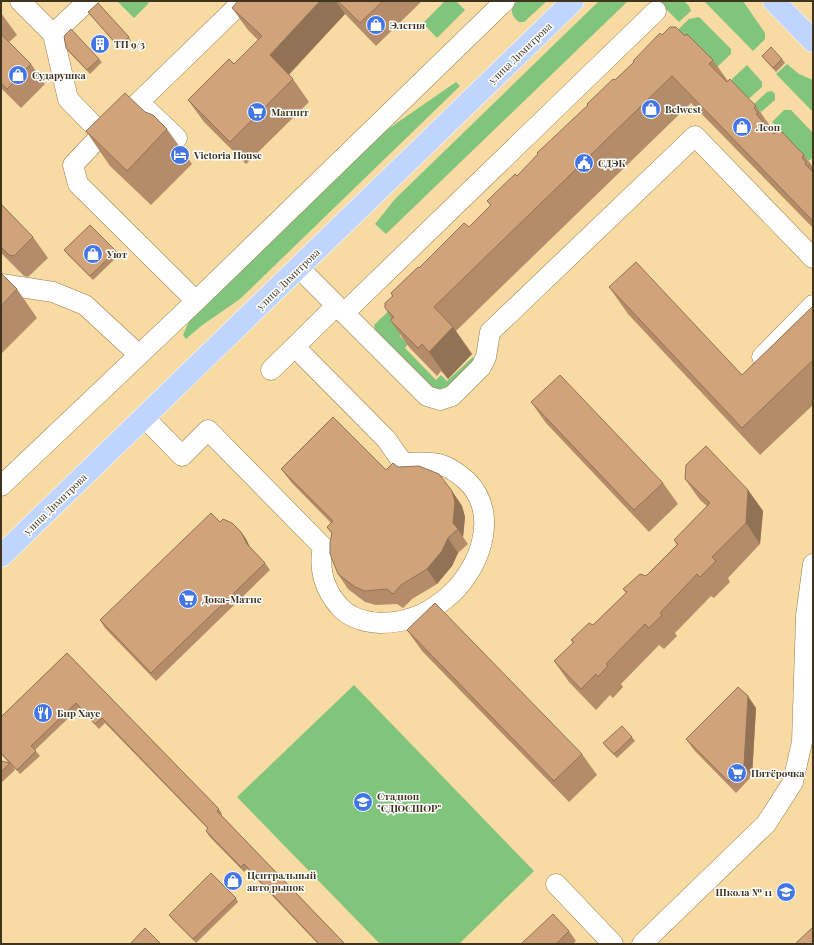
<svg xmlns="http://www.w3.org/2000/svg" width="814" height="945" font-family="'Playfair Display',serif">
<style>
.green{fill:#81c57d}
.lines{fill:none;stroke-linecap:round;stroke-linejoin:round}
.minor-casing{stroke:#987d49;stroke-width:21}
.major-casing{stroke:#fff;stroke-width:23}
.minor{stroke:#fff;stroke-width:20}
.major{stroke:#bfd5fe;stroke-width:22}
.wall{fill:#b48c69}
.shaded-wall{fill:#927255}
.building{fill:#d1a37a;stroke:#927255}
.labels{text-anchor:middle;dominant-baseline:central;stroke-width:3;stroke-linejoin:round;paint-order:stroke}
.poi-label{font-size:10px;font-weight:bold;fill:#3f341d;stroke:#fff;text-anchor:start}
.street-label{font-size:10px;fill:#3f341d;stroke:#fff}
</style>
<rect width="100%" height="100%" fill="#f8daa3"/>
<path class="green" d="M 117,1 L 147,1 L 149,3 L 134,18 Z
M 445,1 L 456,1 L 465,10 L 437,38 L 423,23 Z
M 517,1 L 547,1 L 524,22 L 519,22 C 511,16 509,9 517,1 Z
M 599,1 L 628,1 L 386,234 L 375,224 L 395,199 Z
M 658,1 L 684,1 L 689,6 L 691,11 L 679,22 Z
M 704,1 L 743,1 L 765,33 L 765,39 L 753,51 Z
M 699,17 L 731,49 L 731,54 L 716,68 L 657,50 L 689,19 Z
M 787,64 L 799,74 L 813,80 L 813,112 L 776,74 Z
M 747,65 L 762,82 L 762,87 L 744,103 L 735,93 L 732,79 Z
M 456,82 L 460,86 L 240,299 L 201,326 L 186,339 L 183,335 L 191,317 L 378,136 Z
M 772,91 L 775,94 L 775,100 L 761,112 L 753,105 L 767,92 Z
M 784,110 L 791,110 L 813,133 L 813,157 L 809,161 L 772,122 Z
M 400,300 L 400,336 L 408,344 L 405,348 L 436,380 L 441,375 L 447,381 L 473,357 L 475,362 L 444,391 L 432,389 L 375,330 L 374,325 Z
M 354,685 L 534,871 L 459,944 L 380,944 L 237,797 Z"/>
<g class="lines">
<g class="minor-casing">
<path id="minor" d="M 20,1 L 53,34 L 88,1
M 53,34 L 68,99 L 102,134
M 139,102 L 177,138
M 299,268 L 427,396 L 440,400 L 452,396 L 481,367 L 486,357 L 490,332 L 695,136 L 813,258
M 1,284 L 53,292 L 85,305 L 139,355
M 196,301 L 78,184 L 73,165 L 102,134 L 139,102 L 243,1
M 344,313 L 656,11
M 762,357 L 813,305
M 271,370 L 336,306
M 144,417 L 182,456 L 208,430 L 323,547 C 318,569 325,590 339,606 C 349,618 365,622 380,623 C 403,623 426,615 444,600 C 478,574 502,516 467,481 C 460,475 451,468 442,465 C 429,461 415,463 403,463 L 386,439 L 295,347
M 1,486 L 196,301 L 505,1
M 556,884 L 613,944
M 642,944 L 766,824 L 793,782 L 802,742 L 806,616 L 813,564"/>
</g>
<g class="major-casing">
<path id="major" d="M 774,1 L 813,41
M 1,556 L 573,1"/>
</g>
<use href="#minor" class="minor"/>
<use href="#major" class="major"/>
</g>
<path class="wall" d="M 238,1 L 422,1 L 376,46 L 345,14 L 289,75 L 293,79 L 309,102 L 246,164 L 204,122 L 188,100 L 234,64 L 258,40 L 248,30 L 232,8 Z
M 88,12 L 129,37 L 131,41 L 121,50 Z
M 1,13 L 17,35 L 9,42 L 31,64 L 45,84 L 21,108 L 1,88 Z
M 662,35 L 685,36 L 713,60 L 728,81 L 756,106 L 775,133 L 804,155 L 813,167 L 813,228 L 691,103 L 456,331 L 472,354 L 448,379 L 441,371 L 437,376 L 409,347 L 390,320 L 392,319 L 385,308 L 392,296 L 391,293 L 419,268 L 469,227 L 491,206 L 487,201 L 517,176 L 634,62 L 633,61 Z
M 66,48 L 99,59 L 102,62 L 90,74 L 69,52 Z
M 762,56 L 782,59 L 785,63 L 776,72 L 765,60 Z
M 145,112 L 167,129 L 192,164 L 151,205 L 110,166 L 86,131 Z
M 1,204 L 33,237 L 48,258 L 28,277 L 24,276 L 1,253 Z
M 64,250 L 116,251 L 119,255 L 93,280 L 67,254 Z
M 1,273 L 17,289 L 37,318 L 1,354 Z
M 609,287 L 742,375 L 813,306 L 813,405 L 760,455 L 628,314 Z
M 531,402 L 663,483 L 678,504 L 649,532 L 546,423 Z
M 398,467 L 452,491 L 462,506 L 465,517 L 463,537 L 468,544 L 458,553 L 452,566 L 437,584 L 412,599 L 403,608 L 397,604 L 376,605 L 365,602 L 348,589 L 338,574 L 332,534 L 327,527 L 331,523 L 292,483 L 281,469 L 386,470 Z
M 685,479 L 748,490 L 763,511 L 760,544 L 728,578 L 730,582 L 714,598 L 711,596 L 675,633 L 677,636 L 664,649 L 659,645 L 621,684 L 623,687 L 613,698 L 610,695 L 596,710 L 569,682 L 554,661 L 573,643 L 571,640 L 593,625 L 626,593 L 623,589 L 646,576 L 677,545 L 674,540 L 707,506 L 700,500 Z
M 241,532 L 246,539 L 250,547 L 265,563 L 270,570 L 156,681 L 105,628 L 100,620 Z
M 407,630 L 582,754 L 597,775 L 569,802 L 422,651 Z
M 67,653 L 219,809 L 222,814 L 221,815 L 345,944 L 318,944 L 247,869 L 244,872 L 209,836 L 206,831 L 208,829 L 105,723 L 99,729 L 79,708 L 35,750 L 40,756 L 20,774 L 13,766 L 15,770 L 1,783 L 1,761 L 9,763 L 1,754 L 1,717 Z
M 756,708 L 752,776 L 736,793 L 694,750 L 686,739 Z
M 632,737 L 635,741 L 617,758 L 606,747 L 603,743 Z
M 236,898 L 238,902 L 196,943 L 172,919 L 169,915 Z
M 569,931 L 576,941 L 573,944 L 521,944 Z"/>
<path class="shaded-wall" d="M 320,1 L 336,1 L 345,14 L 285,78 L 270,55 Z
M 453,327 L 472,354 L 448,379 L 429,352 Z
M 748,490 L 763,511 L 760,544 L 746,523 Z
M 452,491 L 462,506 L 465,517 L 463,537 L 458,529 L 453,523 Z
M 241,532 L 246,539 L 252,552 L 247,544 Z
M 448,538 L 458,553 L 452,566 L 437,584 L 427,569 Z
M 748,696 L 756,708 L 752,776 L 744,765 Z"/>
<path class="building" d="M 238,1 L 320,1 L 270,55 L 293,79 L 230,142 L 188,100 L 229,59 L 234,64 L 262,36 L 232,8 Z
M 338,1 L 383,1 L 360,23 Z
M 98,3 L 129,37 L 118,46 L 88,12 Z
M 670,27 L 676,27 L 685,36 L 687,34 L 713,60 L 709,64 L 727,82 L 730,79 L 756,106 L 754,108 L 758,113 L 756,114 L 774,134 L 779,129 L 804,155 L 802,158 L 806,162 L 805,164 L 813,172 L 813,221 L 672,76 L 434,307 L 453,327 L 429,352 L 422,344 L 418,348 L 390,320 L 394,317 L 385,308 L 385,303 L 393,296 L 391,293 L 418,267 L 419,268 L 464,223 L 469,227 L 491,205 L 487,201 L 515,174 L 517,176 L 538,154 L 537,153 L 588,105 L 587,104 L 613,79 L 615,80 L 634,62 L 633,61 L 660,33 L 662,35 Z
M 71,29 L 99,59 L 87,70 L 66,48 L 64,36 Z
M 1,34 L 31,64 L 7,89 L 1,83 Z
M 771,47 L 782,59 L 773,68 L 762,56 Z
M 125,93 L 145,112 L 153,115 L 167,129 L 127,171 L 86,131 Z
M 1,204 L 33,237 L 14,256 L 9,255 L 1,247 Z
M 90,225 L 116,251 L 90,276 L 64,250 Z
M 636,262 L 742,375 L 813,306 L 813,360 L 742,428 L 609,287 Z
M 1,273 L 17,289 L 1,306 Z
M 560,375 L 663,483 L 634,510 L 531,402 Z
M 333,417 L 386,470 L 393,463 L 398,467 L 419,466 L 439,474 L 452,491 L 455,502 L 453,523 L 458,529 L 448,538 L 442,551 L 427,569 L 401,585 L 393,594 L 387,589 L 365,591 L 355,587 L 338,574 L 330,554 L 330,543 L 332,533 L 327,527 L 333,521 L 281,469 Z
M 706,446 L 748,490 L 746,523 L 712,557 L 716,561 L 700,577 L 697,574 L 660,613 L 662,615 L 649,628 L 645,624 L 606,664 L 608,666 L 598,677 L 596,674 L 581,689 L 554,661 L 574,642 L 571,640 L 589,623 L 593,625 L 627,592 L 623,589 L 640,574 L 646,576 L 678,544 L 674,540 L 710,503 L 685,479 L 686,465 Z
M 211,513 L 220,522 L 223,519 L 232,523 L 241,532 L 247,544 L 265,563 L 151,673 L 100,620 Z
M 435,603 L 582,754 L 554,781 L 407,630 Z
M 67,653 L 219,809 L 217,811 L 345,944 L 319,944 L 244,864 L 241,867 L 206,831 L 208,828 L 102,718 L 95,724 L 76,703 L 31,746 L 36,751 L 17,770 L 1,753 L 1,717 Z
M 738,687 L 748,696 L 744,765 L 728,781 L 686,739 Z
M 622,726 L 632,737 L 614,754 L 603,743 Z
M 1,761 L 10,763 L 1,772 Z
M 211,873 L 236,898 L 193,939 L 169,915 Z
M 553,914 L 569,931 L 556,944 L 521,944 Z
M 813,927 L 813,944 L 795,944 Z
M 145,928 L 161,944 L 130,944 Z"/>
<defs>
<g id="shop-disc" transform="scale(1)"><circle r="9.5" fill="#4276e7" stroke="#fff"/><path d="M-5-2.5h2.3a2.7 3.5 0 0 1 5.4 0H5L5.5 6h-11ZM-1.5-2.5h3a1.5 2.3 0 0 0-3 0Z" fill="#fff"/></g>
<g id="building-disc" transform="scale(1)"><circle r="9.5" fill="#4276e7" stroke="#fff"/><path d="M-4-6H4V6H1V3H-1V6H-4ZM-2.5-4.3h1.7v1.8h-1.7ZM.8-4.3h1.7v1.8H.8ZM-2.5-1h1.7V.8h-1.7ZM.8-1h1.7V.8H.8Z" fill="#fff"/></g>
<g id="supermarket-disc" transform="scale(1)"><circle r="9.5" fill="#4276e7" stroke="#fff"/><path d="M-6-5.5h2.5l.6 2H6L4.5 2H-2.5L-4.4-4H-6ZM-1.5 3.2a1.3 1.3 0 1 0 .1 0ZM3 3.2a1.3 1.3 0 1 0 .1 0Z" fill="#fff"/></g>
<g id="hotel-disc" transform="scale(1)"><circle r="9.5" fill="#4276e7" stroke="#fff"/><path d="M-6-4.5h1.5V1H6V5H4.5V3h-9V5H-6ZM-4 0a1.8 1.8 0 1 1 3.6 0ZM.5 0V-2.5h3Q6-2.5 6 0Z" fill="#fff"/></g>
<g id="civic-disc" transform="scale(1)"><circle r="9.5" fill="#4276e7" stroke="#fff"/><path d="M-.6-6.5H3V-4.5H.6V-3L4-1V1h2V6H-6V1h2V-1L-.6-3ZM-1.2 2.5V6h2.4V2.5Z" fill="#fff"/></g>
<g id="restaurant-disc" transform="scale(1)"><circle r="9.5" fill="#4276e7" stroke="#fff"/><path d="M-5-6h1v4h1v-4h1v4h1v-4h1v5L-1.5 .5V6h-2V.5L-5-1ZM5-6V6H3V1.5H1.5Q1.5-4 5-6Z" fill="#fff"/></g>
<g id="school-disc" transform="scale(1)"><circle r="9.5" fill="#4276e7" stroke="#fff"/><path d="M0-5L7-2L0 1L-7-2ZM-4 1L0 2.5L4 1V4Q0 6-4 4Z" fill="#fff"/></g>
</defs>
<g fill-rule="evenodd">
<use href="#shop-disc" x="376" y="25"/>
<use href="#building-disc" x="100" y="44"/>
<use href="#shop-disc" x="18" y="75"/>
<use href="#shop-disc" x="651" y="109"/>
<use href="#supermarket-disc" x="257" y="112"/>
<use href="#shop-disc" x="742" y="127"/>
<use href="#hotel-disc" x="180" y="155"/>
<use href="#civic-disc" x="584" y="163"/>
<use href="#shop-disc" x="93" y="254"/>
<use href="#supermarket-disc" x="188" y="599"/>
<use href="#restaurant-disc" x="43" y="713"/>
<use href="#supermarket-disc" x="737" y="773"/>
<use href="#school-disc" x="363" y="802"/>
<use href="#shop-disc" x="233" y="881"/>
<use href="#school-disc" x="786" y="892"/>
</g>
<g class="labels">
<g class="poi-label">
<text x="390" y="25">Элегия</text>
<text x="114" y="44">ТП 9/3</text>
<text x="32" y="75">Сударушка</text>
<text x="665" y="109">Belwest</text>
<text x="271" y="112">Магнит</text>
<text x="756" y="127">Леон</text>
<text x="194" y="155">Victoria House</text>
<text x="598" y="163">СДЭК</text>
<text x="107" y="254">Уют</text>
<text x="202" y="599">Дока-Матис</text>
<text x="57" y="713">Бир Хаус</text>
<text x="751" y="773">Пятёрочка</text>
<text x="377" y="796">Стадион<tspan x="377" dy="12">"СДЮСШОР"</tspan></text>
<text x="247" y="875">Центральный<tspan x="247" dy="12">авто рынок</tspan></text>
<text x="772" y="892" text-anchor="end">Школа № 11</text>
</g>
<g class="street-label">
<text transform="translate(520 53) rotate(-44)">улица Димитрова</text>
<text transform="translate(288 279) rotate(-44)">улица Димитрова</text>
<text transform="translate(55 504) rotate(-44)">улица Димитрова</text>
</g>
</g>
<rect width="814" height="945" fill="none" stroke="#3f341d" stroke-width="4"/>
</svg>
